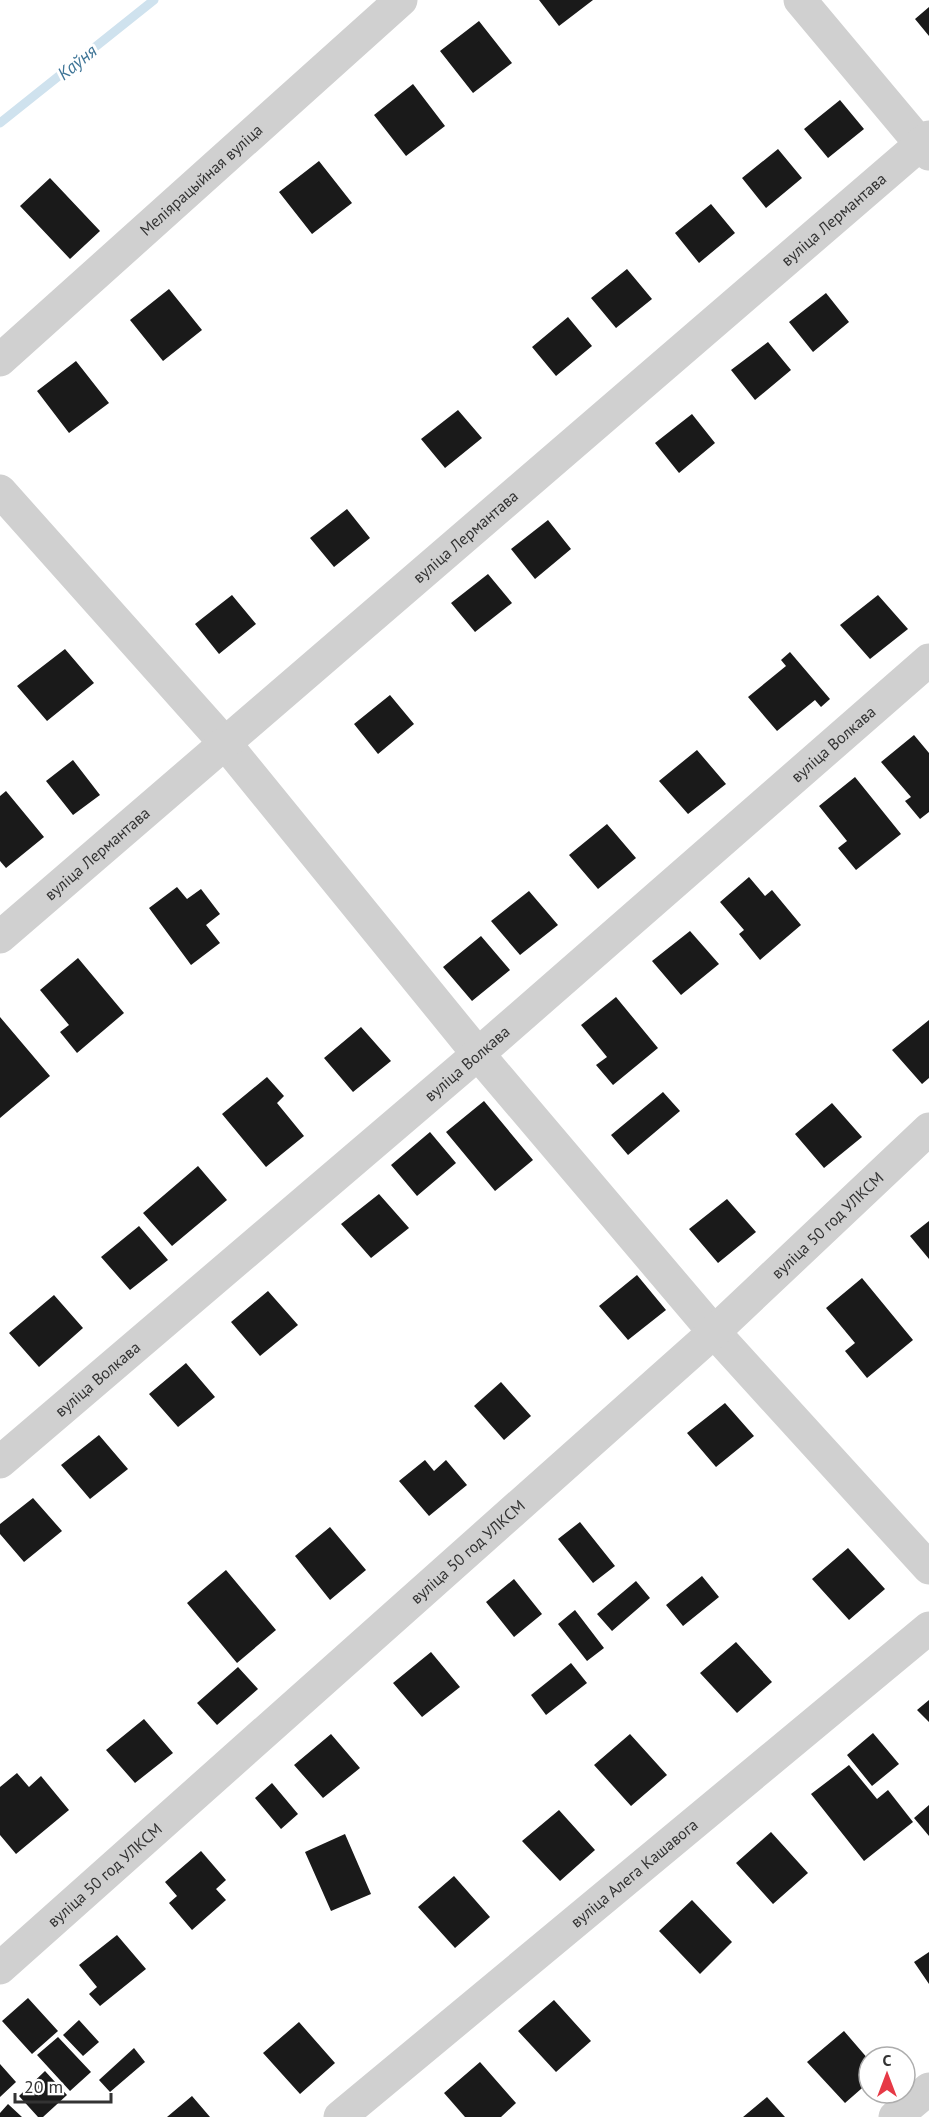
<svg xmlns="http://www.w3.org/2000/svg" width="929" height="2117" font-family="'PT Sans',sans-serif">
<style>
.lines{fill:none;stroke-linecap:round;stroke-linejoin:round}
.stream{stroke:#cfe2ee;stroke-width:9}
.building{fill:#1a1a1a}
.minor{stroke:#d0d0d0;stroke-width:33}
.labels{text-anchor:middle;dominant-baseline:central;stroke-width:6;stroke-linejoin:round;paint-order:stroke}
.street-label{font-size:16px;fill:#333;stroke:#fff}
.water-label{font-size:18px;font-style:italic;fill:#3f7597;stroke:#fff}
</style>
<rect width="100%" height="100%" fill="#fff"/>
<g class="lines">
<path class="stream" d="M 0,123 L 154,0"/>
</g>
<path class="building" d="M 539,0 L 593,0 L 559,26 Z
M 929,7 L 929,36 L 915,19 Z
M 479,21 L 512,63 L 473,93 L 440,51 Z
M 413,84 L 445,126 L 406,156 L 374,115 Z
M 840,100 L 864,129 L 828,158 L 804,129 Z
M 778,149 L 802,178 L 766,208 L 742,178 Z
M 319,161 L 352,203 L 312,234 L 279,192 Z
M 50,178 L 100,231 L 70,259 L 20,206 Z
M 711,204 L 735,233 L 699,263 L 675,233 Z
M 627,269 L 652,299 L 616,328 L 591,298 Z
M 169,289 L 202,330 L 163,361 L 130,320 Z
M 826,293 L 849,322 L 813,352 L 789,322 Z
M 568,317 L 592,346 L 556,376 L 532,347 Z
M 768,342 L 791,370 L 755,400 L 731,370 Z
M 76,361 L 109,403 L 69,433 L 37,391 Z
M 458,410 L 482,438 L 445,468 L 421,439 Z
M 692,414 L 715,443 L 679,473 L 655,443 Z
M 347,509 L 370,538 L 334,567 L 310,538 Z
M 548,520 L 571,549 L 535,579 L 511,549 Z
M 488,574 L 512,603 L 475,632 L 451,603 Z
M 232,595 L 256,624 L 219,654 L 195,624 Z
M 878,595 L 908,629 L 870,659 L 840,625 Z
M 65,649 L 94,683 L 47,721 L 17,686 Z
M 790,652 L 830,699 L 821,707 L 815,700 L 777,731 L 748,697 L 786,666 L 781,660 Z
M 390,695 L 414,724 L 378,754 L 354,724 Z
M 914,735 L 929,753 L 929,812 L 920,819 L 905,801 L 911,797 L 881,762 Z
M 697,750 L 726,784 L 688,814 L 659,781 Z
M 73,760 L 100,795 L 73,815 L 46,781 Z
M 855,777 L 901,834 L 856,870 L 838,848 L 847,841 L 819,806 Z
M 6,791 L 44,837 L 6,868 L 0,861 L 0,796 Z
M 607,824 L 636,858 L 598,889 L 569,855 Z
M 749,877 L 765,896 L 772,890 L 801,925 L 760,960 L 739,934 L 744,930 L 720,902 Z
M 177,887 L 187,899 L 201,889 L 220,914 L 206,925 L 220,943 L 191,965 L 149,908 Z
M 529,891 L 558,925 L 520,955 L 491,921 Z
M 690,931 L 719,964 L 681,995 L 652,961 Z
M 481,936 L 510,970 L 472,1001 L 443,967 Z
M 78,958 L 124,1013 L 77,1053 L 60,1032 L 69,1025 L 40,990 Z
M 616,997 L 658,1048 L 613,1085 L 596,1065 L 607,1057 L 581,1025 Z
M 0,1017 L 50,1076 L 0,1118 Z
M 929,1020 L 929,1078 L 922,1084 L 892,1050 Z
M 361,1027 L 391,1061 L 353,1092 L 324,1058 Z
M 267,1077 L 284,1096 L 277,1103 L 304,1136 L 266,1167 L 222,1114 Z
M 663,1092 L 680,1111 L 628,1155 L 611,1135 Z
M 484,1101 L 533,1160 L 495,1191 L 446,1132 Z
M 832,1103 L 862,1137 L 824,1168 L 795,1134 Z
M 430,1132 L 456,1163 L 417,1196 L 391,1165 Z
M 198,1166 L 227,1200 L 172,1246 L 143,1213 Z
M 379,1194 L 409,1228 L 371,1258 L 341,1224 Z
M 727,1199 L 756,1232 L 718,1263 L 689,1229 Z
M 929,1221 L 929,1259 L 910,1236 Z
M 139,1226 L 168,1260 L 130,1290 L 101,1257 Z
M 637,1275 L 666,1310 L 628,1340 L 599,1306 Z
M 862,1278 L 913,1340 L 867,1378 L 845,1351 L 855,1343 L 826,1308 Z
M 268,1291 L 298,1325 L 260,1356 L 231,1322 Z
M 54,1295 L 83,1328 L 39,1367 L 9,1333 Z
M 186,1363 L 215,1397 L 178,1427 L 149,1394 Z
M 501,1382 L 531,1416 L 504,1440 L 474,1406 Z
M 725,1403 L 754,1436 L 716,1467 L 687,1433 Z
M 99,1435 L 128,1469 L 90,1499 L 61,1465 Z
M 425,1460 L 434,1471 L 446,1460 L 467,1485 L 429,1516 L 399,1481 Z
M 33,1498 L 62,1531 L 24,1562 L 0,1534 L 0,1524 Z
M 580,1522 L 615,1566 L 593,1583 L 558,1539 Z
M 330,1527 L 366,1570 L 330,1600 L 295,1556 Z
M 848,1548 L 885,1589 L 849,1620 L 812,1579 Z
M 226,1570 L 276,1630 L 237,1663 L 187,1603 Z
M 702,1576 L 719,1597 L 683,1626 L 666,1605 Z
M 514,1579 L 542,1614 L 514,1637 L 486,1602 Z
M 636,1581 L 650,1598 L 612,1631 L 597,1614 Z
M 575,1610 L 604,1648 L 587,1661 L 558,1624 Z
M 736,1642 L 772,1682 L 737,1713 L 700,1673 Z
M 431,1652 L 460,1687 L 422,1717 L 393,1683 Z
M 571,1663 L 587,1683 L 546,1715 L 531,1695 Z
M 238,1667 L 258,1689 L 217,1725 L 197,1703 Z
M 929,1700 L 929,1722 L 917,1710 Z
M 144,1719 L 173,1753 L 135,1783 L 106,1750 Z
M 873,1733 L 899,1764 L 872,1786 L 847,1755 Z
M 331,1734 L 360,1768 L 323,1798 L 294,1765 Z
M 630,1734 L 667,1775 L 631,1806 L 594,1765 Z
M 849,1765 L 877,1799 L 888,1790 L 913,1822 L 864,1861 L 811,1794 Z
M 17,1773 L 29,1787 L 41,1776 L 69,1810 L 16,1854 L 0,1835 L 0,1787 Z
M 272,1783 L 298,1814 L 281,1829 L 255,1798 Z
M 929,1805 L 929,1836 L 914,1818 Z
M 559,1810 L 595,1850 L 560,1881 L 522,1841 Z
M 771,1832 L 808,1873 L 773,1904 L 736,1863 Z
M 345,1834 L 371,1894 L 331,1911 L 305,1852 Z
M 201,1851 L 226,1880 L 216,1889 L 226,1900 L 192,1930 L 169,1903 L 177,1896 L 165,1882 Z
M 454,1876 L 490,1917 L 455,1948 L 418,1907 Z
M 692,1900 L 732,1942 L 700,1974 L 659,1931 Z
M 117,1935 L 146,1969 L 100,2006 L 89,1994 L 97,1987 L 79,1965 Z
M 929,1952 L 929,1984 L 914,1962 Z
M 28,1998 L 58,2031 L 32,2054 L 2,2021 Z
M 554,2000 L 591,2041 L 556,2072 L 518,2031 Z
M 79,2020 L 99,2042 L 83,2056 L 63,2035 Z
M 299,2022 L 335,2063 L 300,2094 L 263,2053 Z
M 844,2031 L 869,2060 L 869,2082 L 845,2103 L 807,2062 Z
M 58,2037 L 91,2072 L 70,2091 L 37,2055 Z
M 134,2048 L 145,2062 L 110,2092 L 99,2080 Z
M 480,2062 L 516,2103 L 501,2117 L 465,2117 L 444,2093 Z
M 0,2064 L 16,2082 L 0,2097 Z
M 45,2071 L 67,2095 L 43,2117 L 38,2117 L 19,2096 Z
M 192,2096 L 210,2117 L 167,2117 Z
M 767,2097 L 785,2117 L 743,2117 Z
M 8,2104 L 22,2117 L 0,2117 L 0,2113 Z"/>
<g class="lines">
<g class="minor">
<path d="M 800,0 L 929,154"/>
<path id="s1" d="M 0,360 L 401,0"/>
<path d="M 0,491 L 224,742 L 478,1054 L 714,1332 L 929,1568"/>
<path id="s2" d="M 0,937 L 929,137"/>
<path id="s3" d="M 0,1462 L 478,1054 L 929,660"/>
<path id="s4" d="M 0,1968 L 714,1332 L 929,1129"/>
<path id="s5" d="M 340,2117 L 929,1628"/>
<path d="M 895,2117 L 929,2089"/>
</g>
</g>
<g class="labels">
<g class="street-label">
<text stroke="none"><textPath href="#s1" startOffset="270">Меліярацыйная вуліца</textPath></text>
<text stroke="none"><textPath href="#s2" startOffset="1100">вуліца Лермантава</textPath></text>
<text stroke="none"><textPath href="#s2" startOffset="614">вуліца Лермантава</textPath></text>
<text stroke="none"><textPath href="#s3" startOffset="1100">вуліца Волкава</textPath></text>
<text stroke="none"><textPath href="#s2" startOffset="128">вуліца Лермантава</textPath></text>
<text stroke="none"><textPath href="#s3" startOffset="614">вуліца Волкава</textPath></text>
<text stroke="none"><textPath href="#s4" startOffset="1112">вуліца 50 год УЛКСМ</textPath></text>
<text stroke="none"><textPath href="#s3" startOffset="128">вуліца Волкава</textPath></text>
<text stroke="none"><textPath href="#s4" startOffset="626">вуліца 50 год УЛКСМ</textPath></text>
<text stroke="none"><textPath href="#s5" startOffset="382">вуліца Алега Кашавога</textPath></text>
<text stroke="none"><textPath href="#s4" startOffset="140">вуліца 50 год УЛКСМ</textPath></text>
</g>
<g class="water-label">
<text transform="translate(77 62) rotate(-39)">Каўня</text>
</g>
</g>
<g transform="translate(887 2075)"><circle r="28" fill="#ffffff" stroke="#adadad" stroke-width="1.5"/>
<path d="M0-4.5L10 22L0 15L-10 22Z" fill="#e63946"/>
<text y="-9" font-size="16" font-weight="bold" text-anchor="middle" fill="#333333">С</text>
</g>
<path d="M15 2093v9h96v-9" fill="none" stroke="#333333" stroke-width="3"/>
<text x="24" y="2093" font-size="18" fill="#333333" stroke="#ffffff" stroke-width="4.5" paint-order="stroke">20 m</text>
</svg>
